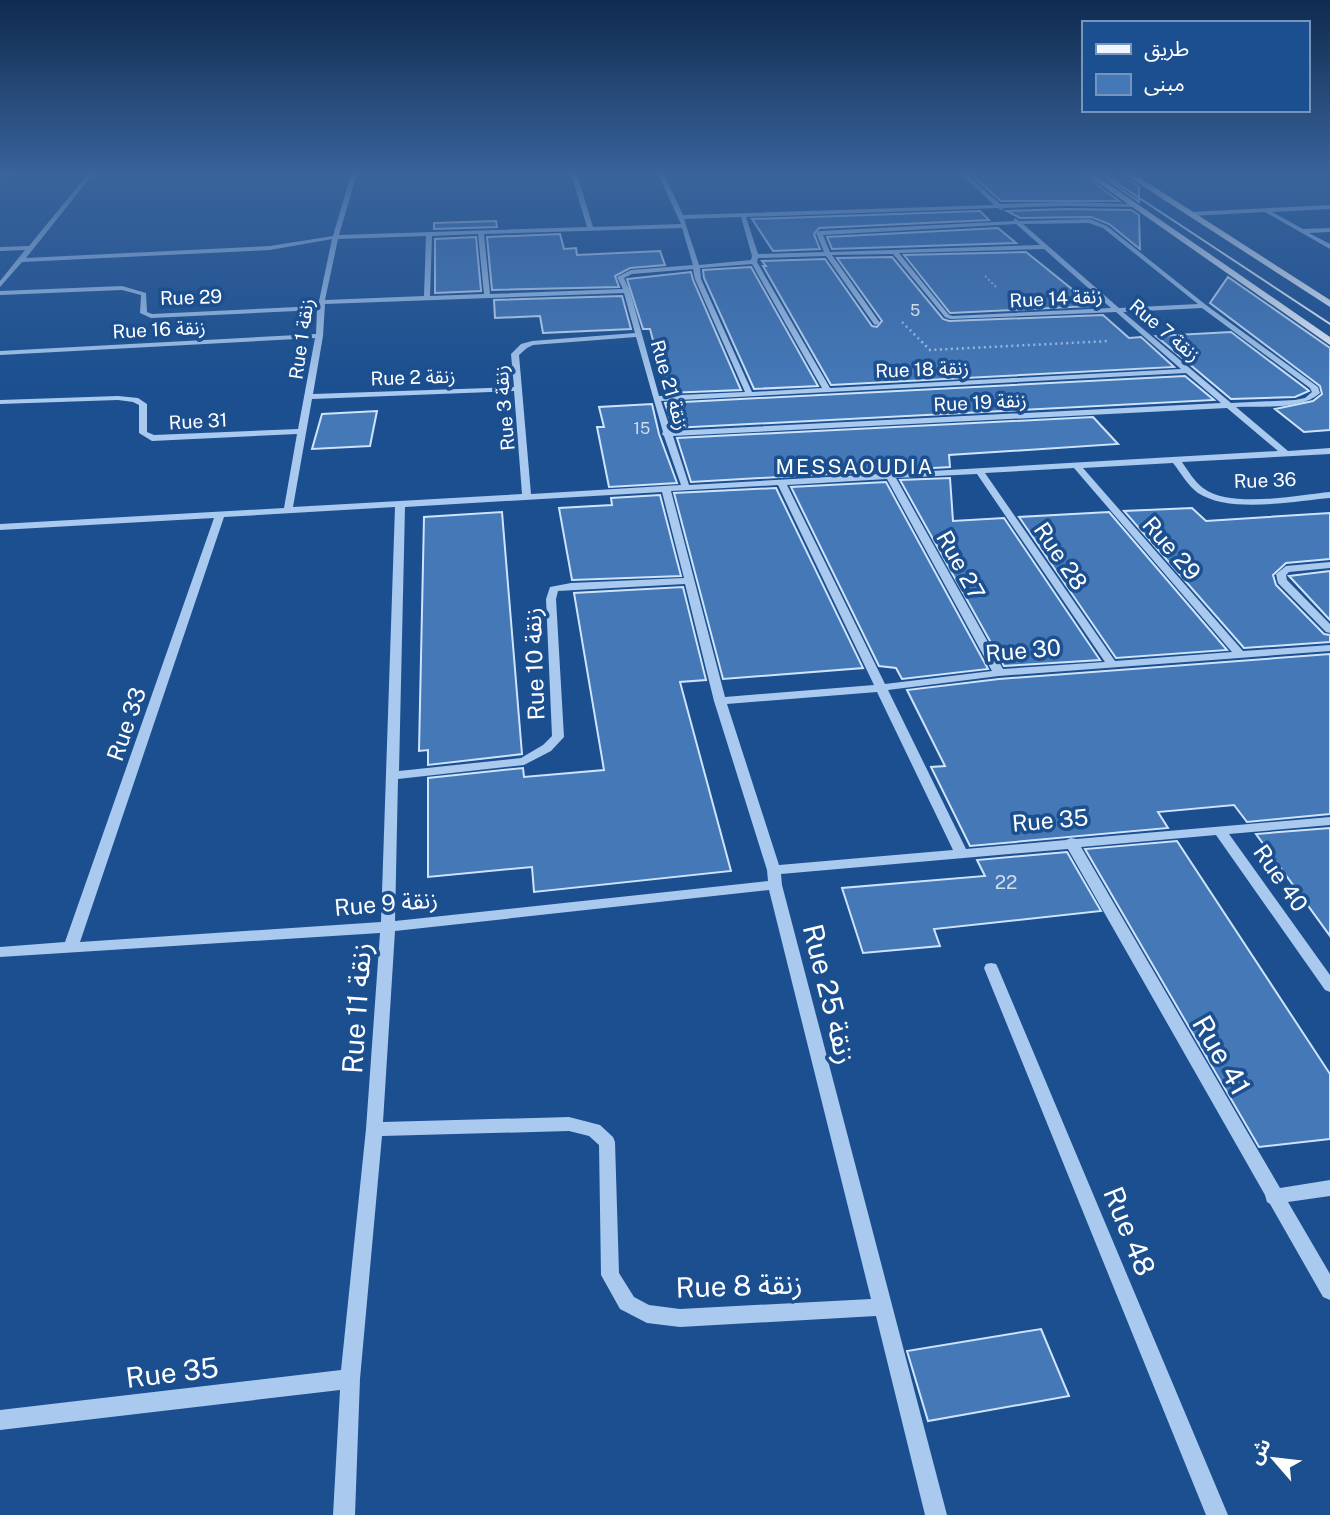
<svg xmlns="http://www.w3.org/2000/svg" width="1330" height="1515" font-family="'Public Sans','Noto Sans Arabic',sans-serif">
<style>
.building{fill:#4478b7;stroke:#cfe3fa;stroke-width:2}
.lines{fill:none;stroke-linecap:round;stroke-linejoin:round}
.path-far1{stroke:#a9c9ee;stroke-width:2;stroke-dasharray:2 2.5;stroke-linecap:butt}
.path{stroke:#a9c9ee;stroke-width:2.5;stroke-dasharray:2 3.5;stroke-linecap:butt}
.minor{fill:#a9c9ee;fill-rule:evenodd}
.major{fill:#f0f6ff;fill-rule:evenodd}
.tram{stroke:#fff;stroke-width:2}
.labels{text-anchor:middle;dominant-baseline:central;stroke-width:7;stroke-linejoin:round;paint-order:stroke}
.far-number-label{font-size:16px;fill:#d0dded}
.far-street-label{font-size:19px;fill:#fff;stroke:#1b4f8f}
.number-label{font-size:19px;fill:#d0dded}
.far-neighbourhood-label{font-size:21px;letter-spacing:2px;fill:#fff;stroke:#1b4f8f}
.street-label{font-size:23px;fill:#fff;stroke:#1b4f8f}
.near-street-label{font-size:28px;fill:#fff;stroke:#1b4f8f}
</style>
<rect width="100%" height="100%" fill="#1b4f8f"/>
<path class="building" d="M 970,174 L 1082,174 L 1119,201 L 1001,201 Z
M 1099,174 L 1121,174 L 1139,187 L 1139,202 Z
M 1065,209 L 1131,210 L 1139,215 L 1140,249 L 1109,224 L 1091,217 L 1020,218 L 1007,211 Z
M 980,211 L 989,220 L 819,228 L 814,234 L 820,249 L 773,251 L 752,219 Z
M 496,221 L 497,227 L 434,229 L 434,223 Z
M 998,228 L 1016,243 L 832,249 L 827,237 Z
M 560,234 L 564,249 L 576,248 L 577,255 L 660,251 L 665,265 L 630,268 L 615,276 L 619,287 L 492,290 L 487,237 Z
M 476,237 L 481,291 L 435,293 L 435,239 Z
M 1026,252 L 1093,306 L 950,313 L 904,255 Z
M 892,257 L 943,319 L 949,321 L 1103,315 L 1129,338 L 1141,337 L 1174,367 L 831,385 L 763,266 L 766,266 L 762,261 L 825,259 L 872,326 L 877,327 L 882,321 L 837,258 Z
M 751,267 L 818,386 L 754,389 L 704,278 L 703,270 Z
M 691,272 L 693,280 L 741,390 L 667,393 L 650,329 L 643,329 L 627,279 Z
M 1228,277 L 1330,348 L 1330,430 L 1304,432 L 1275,409 L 1313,401 L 1322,394 L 1320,386 L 1210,303 Z
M 622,296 L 631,329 L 543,333 L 540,316 L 495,318 L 494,300 Z
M 1231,332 L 1308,390 L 1309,391 L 1295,397 L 1231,399 L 1156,336 Z
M 1185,376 L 1214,400 L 673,428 L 665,403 Z
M 652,404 L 659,434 L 677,483 L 609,487 L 597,427 L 604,427 L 599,407 Z
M 377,411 L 370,446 L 312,449 L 322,414 Z
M 1093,417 L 1118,444 L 949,455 L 950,467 L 691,482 L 677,438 Z
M 950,478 L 953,521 L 1004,518 L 1100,660 L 1004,666 L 900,480 Z
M 886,482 L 988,669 L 902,679 L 896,668 L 879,666 L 791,487 Z
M 776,488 L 863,668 L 723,679 L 674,493 Z
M 660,495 L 681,576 L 572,580 L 559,508 L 612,505 L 611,498 Z
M 1192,508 L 1206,521 L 1330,513 L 1330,559 L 1286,563 L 1273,575 L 1276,585 L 1324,634 L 1330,635 L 1330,642 L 1244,648 L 1124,511 Z
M 502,512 L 522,754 L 428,765 L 428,750 L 419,751 L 424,517 Z
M 1109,512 L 1227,650 L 1116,658 L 1019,517 Z
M 1330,571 L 1330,620 L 1289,576 Z
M 683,587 L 706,680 L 680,682 L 731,871 L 534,892 L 532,867 L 428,877 L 428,778 L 523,768 L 524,777 L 604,770 L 574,593 Z
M 1330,654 L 1330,814 L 1247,822 L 1234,805 L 1158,812 L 1168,828 L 970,846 L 931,767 L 945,766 L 907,690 L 999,679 Z
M 1330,828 L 1330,936 L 1256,834 Z
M 1177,841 L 1330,1074 L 1330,1139 L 1259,1147 L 1085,849 Z
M 1067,852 L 1101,911 L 934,929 L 940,946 L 863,953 L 842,888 L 985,876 L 977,860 Z
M 1041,1329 L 1069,1396 L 928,1421 L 907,1351 Z"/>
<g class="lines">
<path class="path-far1" d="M 985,276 L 997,288"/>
<path class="path" d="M 902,322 L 930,350 L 1109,341"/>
<path class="minor" d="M 0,174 L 30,174 L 0,177 Z
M 88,174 L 93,174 L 26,258 L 270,246 L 333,236 L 351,174 L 357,174 L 339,235 L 587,227 L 571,174 L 577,174 L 593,227 L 681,224 L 658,174 L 664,174 L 683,215 L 994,205 L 961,174 L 966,174 L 1000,204 L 1065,202 L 1135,204 L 1133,207 L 1065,206 L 1004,208 L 1001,210 L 998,208 L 746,217 L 758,254 L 824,252 L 816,233 L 819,231 L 1013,221 L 1015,218 L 1019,221 L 1090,219 L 1107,226 L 1206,305 L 1318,387 L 1320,393 C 1302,410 1261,406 1236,407 L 1288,451 L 1330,448 L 1330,454 L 1182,462 C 1188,471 1195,482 1203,488 C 1231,509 1297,495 1330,492 L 1330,498 C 1294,501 1230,514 1198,493 C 1188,486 1181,473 1173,463 L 1083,468 L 1243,651 L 1330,645 L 1330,651 L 999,676 L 888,690 L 966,849 L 1066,840 L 1071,838 L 1076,839 L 1330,817 L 1330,825 L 1229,834 L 1330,975 L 1330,992 L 1325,990 L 1216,835 L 1081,847 L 1280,1188 L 1330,1180 L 1330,1196 L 1288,1202 L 1330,1274 L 1330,1300 L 1323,1297 L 1270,1204 L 1267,1202 L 1265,1195 L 1068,849 L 781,874 L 782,885 L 947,1515 L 925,1515 L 876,1316 L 680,1327 L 647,1323 L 620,1309 L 601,1275 L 599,1145 L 589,1136 L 569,1131 L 382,1136 L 360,1379 L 355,1515 L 333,1515 L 340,1390 L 0,1430 L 0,1410 L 341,1370 L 366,1129 L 380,933 L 0,957 L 0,947 L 65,942 L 214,518 L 0,530 L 0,524 L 284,508 L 297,434 L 152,441 L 139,433 L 139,405 L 133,402 L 118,400 L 0,404 L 0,400 L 118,396 L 138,398 L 147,404 L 147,432 L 154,435 L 298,429 L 315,338 L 0,355 L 0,351 L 316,334 L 317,310 L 151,318 L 140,313 L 141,295 L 122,290 L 0,295 L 0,291 L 122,286 L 146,293 L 147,312 L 152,314 L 318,306 L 332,239 L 270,250 L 22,262 L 0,287 L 0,281 L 25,250 L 0,251 L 0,247 L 29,246 ZM 741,217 L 752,256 L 751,260 L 699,265 L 684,219 ZM 1089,223 L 1103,228 L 1198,304 L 1119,308 L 1023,224 ZM 1016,224 L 1040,245 L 830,252 L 823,235 ZM 682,228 L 693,265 L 631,270 L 617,277 L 623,289 L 490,294 L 484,234 ZM 478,234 L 484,294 L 430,296 L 432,236 ZM 426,236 L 424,296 L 325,300 L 338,239 ZM 1044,249 L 1111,308 L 953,316 L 949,315 L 899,253 ZM 893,254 L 945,317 L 950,319 L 1116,312 L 1181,369 L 830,388 L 757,262 L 758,258 L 826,256 L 874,324 L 876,325 L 880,323 L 832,255 ZM 752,264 L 822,388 L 752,392 L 701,279 L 700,268 ZM 693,269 L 695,279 L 745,392 L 659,396 L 630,291 L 624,278 L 632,274 ZM 624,293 L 635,333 L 532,341 L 521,344 L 511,354 L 514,387 L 313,394 L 323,336 L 325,304 ZM 1202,308 L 1310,388 L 1312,392 L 1305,398 L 1295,400 L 1231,403 L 1123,312 ZM 636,337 L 663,432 L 662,434 L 664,436 L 681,485 L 531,494 L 519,355 L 527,348 L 533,345 ZM 1186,373 L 1221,403 L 671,431 L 661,401 ZM 514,391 L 522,494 L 293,507 L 312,399 ZM 1227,408 L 1278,451 L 689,485 L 673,436 ZM 1074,468 L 1232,652 L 1115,661 L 985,473 ZM 977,474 L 1105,662 L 1003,669 L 896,478 ZM 887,479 L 992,671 L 885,684 L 787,485 ZM 778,485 L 874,685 L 725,697 L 671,491 ZM 662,492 L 684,578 L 571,583 L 550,587 L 546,599 L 552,736 L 543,745 L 521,758 L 399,771 L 405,507 ZM 395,507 L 381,922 L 80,942 L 224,517 ZM 685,584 L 714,701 L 767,870 L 768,881 L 395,921 L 398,779 L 524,765 L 551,751 L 564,737 L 556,599 L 558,591 ZM 877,692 L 953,850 L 779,865 L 727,704 ZM 769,890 L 871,1299 L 680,1309 L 649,1305 L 634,1297 L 619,1273 L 615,1142 L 613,1137 L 600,1125 L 569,1117 L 383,1122 L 395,931 Z
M 1330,205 L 1330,209 L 1272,212 L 1303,229 L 1330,228 L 1330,232 L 1309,233 L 1330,244 L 1330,249 L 1265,212 L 1189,216 L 1186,214 L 1189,212 Z
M 1330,562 L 1330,568 L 1289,572 L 1286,575 L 1287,580 L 1330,624 L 1330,633 L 1326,632 L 1278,583 L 1276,574 L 1286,566 Z
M 991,963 L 996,964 L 998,968 L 1228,1515 L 1206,1515 L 984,968 L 986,964 Z"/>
<path class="major" d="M 1085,174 L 1094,174 L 1330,337 L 1330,345 Z
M 1124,174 L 1134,174 L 1330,300 L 1330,307 Z"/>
<path class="tram" d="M 1103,174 L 1330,324"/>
</g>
<linearGradient id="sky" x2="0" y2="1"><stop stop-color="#0f2b4f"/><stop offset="0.45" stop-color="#39639b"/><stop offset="1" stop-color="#39639b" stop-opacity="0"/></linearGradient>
<rect width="1330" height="386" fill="url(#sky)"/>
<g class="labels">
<g class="far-number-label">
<text x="915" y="310">5</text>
<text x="642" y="428">15</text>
</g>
<g class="far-street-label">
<text transform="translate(191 297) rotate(-2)">Rue 29</text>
<text transform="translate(1056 298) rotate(-3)">Rue 14 زنقة</text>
<text transform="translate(159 329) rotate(-3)">Rue 16 زنقة</text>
<text transform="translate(1165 330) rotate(40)">Rue 7 زنقة</text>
<text transform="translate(301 339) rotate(-82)">Rue 1 زنقة</text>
<text transform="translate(922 369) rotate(-2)">Rue 18 زنقة</text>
<text transform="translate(413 377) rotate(-2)">Rue 2 زنقة</text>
<text transform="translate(670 385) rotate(74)">Rue 21 زنقة</text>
<text transform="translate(980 402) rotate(-3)">Rue 19 زنقة</text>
<text transform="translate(504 408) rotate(-95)">Rue 3 زنقة</text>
<text transform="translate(198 421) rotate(-3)">Rue 31</text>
<text transform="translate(1265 480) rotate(-2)">Rue 36</text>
</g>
<g class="number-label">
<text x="1006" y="882">22</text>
</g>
<g class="far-neighbourhood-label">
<text x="855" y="466">MESSAOUDIA</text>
</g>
<g class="street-label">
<text transform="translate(1172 548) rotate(49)">Rue 29</text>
<text transform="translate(1061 556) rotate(56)">Rue 28</text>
<text transform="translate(961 565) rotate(61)">Rue 27</text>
<text transform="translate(1023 650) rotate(-5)">Rue 30</text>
<text transform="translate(534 664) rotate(-92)">Rue 10 زنقة</text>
<text transform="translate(126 724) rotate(-71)">Rue 33</text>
<text transform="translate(1050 820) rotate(-5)">Rue 35</text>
<text transform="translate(1281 878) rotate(55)">Rue 40</text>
<text transform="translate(386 903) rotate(-5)">Rue 9 زنقة</text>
</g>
<g class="near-street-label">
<text transform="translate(830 994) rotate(76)">Rue 25 زنقة</text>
<text transform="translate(356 1008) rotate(-86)">Rue 11 زنقة</text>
<text transform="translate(1222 1055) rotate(60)">Rue 41</text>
<text transform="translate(1130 1231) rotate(68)">Rue 48</text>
<text transform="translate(739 1285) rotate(-2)">Rue 8 زنقة</text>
<text transform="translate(172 1372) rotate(-7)">Rue 35</text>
</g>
</g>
<rect x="1082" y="21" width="228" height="91" fill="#1b4f8f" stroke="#7695bc" stroke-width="2"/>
<rect x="1096" y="44" width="35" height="10" fill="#f0f6ff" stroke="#7695bc" stroke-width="2"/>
<text x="1144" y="56" font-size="21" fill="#ffffff">طريق</text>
<rect x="1096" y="74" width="35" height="21" fill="#4478b7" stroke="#7695bc" stroke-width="2"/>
<text x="1144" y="91" font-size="21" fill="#ffffff">مبنى</text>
<g transform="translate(1274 1459) rotate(298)" stroke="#1b4f8f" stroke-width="5" paint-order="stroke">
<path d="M0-5L12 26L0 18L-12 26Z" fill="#ffffff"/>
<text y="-10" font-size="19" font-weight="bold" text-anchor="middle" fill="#ffffff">ش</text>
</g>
</svg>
